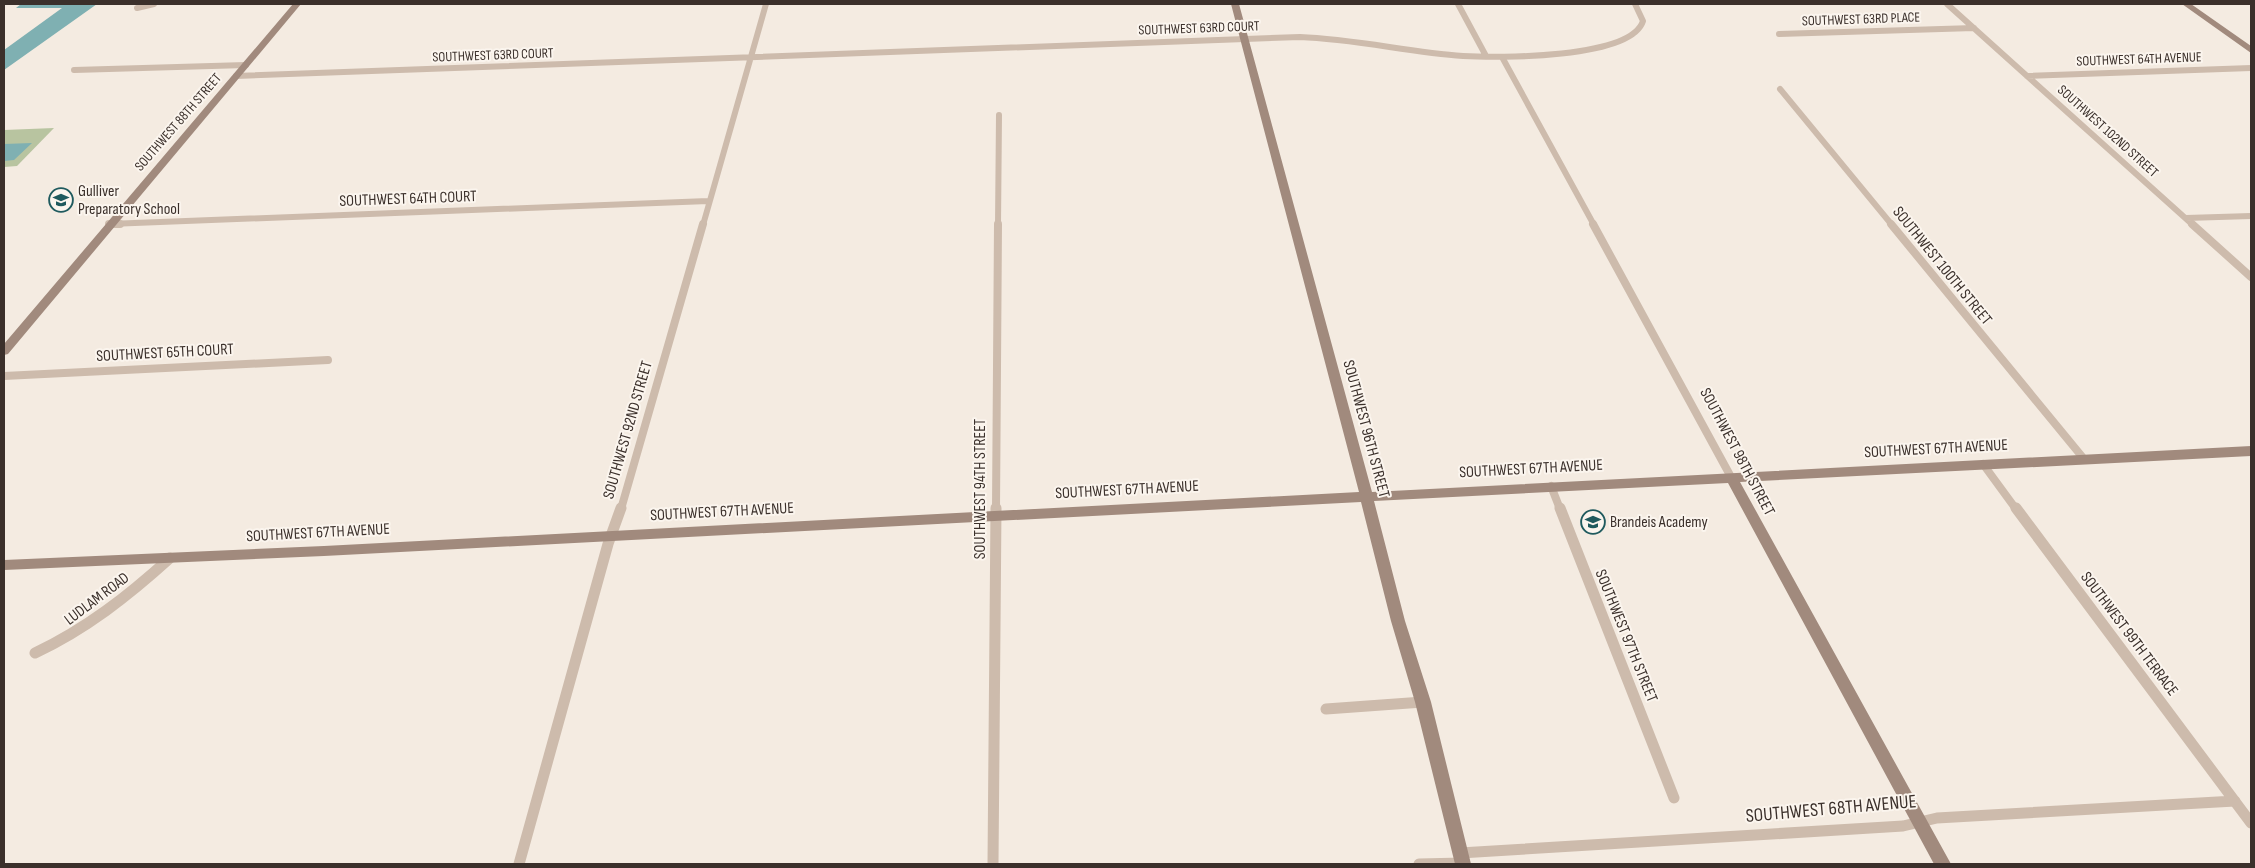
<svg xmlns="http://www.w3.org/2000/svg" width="2255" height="868" font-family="'Sofia Sans Condensed',sans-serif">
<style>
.green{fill:#b8c4a0}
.water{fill:#7fb0b2}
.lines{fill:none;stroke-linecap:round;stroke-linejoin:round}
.street-far2{stroke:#cdbbac;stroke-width:6}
.street-far1{stroke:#cdbbac;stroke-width:8}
.street{stroke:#cdbbac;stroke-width:11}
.secondary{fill:#a18a7d;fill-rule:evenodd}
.labels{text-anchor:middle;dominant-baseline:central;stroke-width:4;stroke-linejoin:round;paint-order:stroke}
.far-street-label{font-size:14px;fill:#3b302b;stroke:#fbf5ee}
.poi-label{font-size:16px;fill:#3b302b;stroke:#fbf5ee;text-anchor:start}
.street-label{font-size:16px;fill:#3b302b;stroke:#fbf5ee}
.near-street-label{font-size:19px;fill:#3b302b;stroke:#fbf5ee}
</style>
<rect width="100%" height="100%" fill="#f4ebe1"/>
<path class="green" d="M 54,128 L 17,166 L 4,167 L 4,130 Z"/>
<path class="water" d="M 21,4 L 97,4 L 4,70 L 4,50 L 62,8 L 16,8 Z
M 32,143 L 14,160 L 4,161 L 4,144 Z"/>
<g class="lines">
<path class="street-far2" d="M 1458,4 L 1486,56
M 1947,4 L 2193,225
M 137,8 L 154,4
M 1779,34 L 1974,28
M 1502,57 L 1594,225
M 74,70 L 246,65
M 236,76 L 1300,37 C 1355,39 1408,52 1463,56 C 1498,58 1631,59 1643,21 L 1635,4
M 2027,76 L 2251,68
M 1780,89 L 1892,225
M 2186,218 L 2251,216
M 109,224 L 708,201
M 703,225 L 766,4
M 998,225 L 999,115"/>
<path class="street-far1" d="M 109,224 L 120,224
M 1593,224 L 1731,477
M 1891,224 L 2084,459
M 2192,224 L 2251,277
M 4,376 L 328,360
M 1983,464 L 2016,509
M 1551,486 L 1560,509
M 621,509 L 703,224
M 996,509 L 998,224"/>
<path class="street" d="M 1560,508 L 1674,798
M 2016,508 L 2251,823
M 35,653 C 86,629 128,596 170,558
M 1326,709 L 1423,702
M 1460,853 L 1903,826 L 1937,818 L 2235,801
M 519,864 L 608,544 L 621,508
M 993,864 L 996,508
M 1419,864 L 1463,863"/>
<path class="secondary" d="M 293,4 L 301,4 L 8,354 L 4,355 L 4,344 Z
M 1231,4 L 1239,4 L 1372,492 L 2251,446 L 2251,456 L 1740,482 L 1951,864 L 1934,864 L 1728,483 L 1374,501 L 1405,621 L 1431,702 L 1471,864 L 1455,864 L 1415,702 L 1391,621 L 1361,502 L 324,556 L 4,570 L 4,560 L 324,546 L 1359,492 Z
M 2182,4 L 2191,4 L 2251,46 L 2251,53 Z"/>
</g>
<defs>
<g id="school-ring" transform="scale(1.25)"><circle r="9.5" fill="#fbf5ee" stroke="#1f5a5e" stroke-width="1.5"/><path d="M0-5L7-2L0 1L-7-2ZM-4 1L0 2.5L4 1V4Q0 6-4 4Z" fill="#1f5a5e"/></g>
</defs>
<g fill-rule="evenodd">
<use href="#school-ring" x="61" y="200"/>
<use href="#school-ring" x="1593" y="522"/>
</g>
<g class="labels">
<g class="far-street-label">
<text transform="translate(1861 19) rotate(-2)">SOUTHWEST 63RD PLACE</text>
<text transform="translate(1199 28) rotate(-2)">SOUTHWEST 63RD COURT</text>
<text transform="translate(493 55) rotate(-2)">SOUTHWEST 63RD COURT</text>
<text transform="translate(2139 59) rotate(-2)">SOUTHWEST 64TH AVENUE</text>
<text transform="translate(178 122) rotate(-49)">SOUTHWEST 88TH STREET</text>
<text transform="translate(2108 131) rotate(42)">SOUTHWEST 102ND STREET</text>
</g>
<g class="poi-label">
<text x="78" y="191">Gulliver<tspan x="78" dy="18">Preparatory School</tspan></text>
<text x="1610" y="522">Brandeis Academy</text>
</g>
<g class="street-label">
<text transform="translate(408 199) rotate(-2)">SOUTHWEST 64TH COURT</text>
<text transform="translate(1942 266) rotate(51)">SOUTHWEST 100TH STREET</text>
<text transform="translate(165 353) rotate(-3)">SOUTHWEST 65TH COURT</text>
<text transform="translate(1366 429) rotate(75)">SOUTHWEST 96TH STREET</text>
<text transform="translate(628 430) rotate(-74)">SOUTHWEST 92ND STREET</text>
<text transform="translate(1936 449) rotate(-3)">SOUTHWEST 67TH AVENUE</text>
<text transform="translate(1737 452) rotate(62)">SOUTHWEST 98TH STREET</text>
<text transform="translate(1531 469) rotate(-3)">SOUTHWEST 67TH AVENUE</text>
<text transform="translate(980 489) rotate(-90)">SOUTHWEST 94TH STREET</text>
<text transform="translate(1127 490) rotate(-3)">SOUTHWEST 67TH AVENUE</text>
<text transform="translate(722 512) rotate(-3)">SOUTHWEST 67TH AVENUE</text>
<text transform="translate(318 533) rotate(-3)">SOUTHWEST 67TH AVENUE</text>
<text transform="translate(97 599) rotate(-37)">LUDLAM ROAD</text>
<text transform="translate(2129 634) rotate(53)">SOUTHWEST 99TH TERRACE</text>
<text transform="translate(1626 636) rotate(68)">SOUTHWEST 97TH STREET</text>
</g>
<g class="near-street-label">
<text transform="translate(1831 809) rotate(-5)">SOUTHWEST 68TH AVENUE</text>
</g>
</g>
<rect width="2255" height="868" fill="none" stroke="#3b302b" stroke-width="10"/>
</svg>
